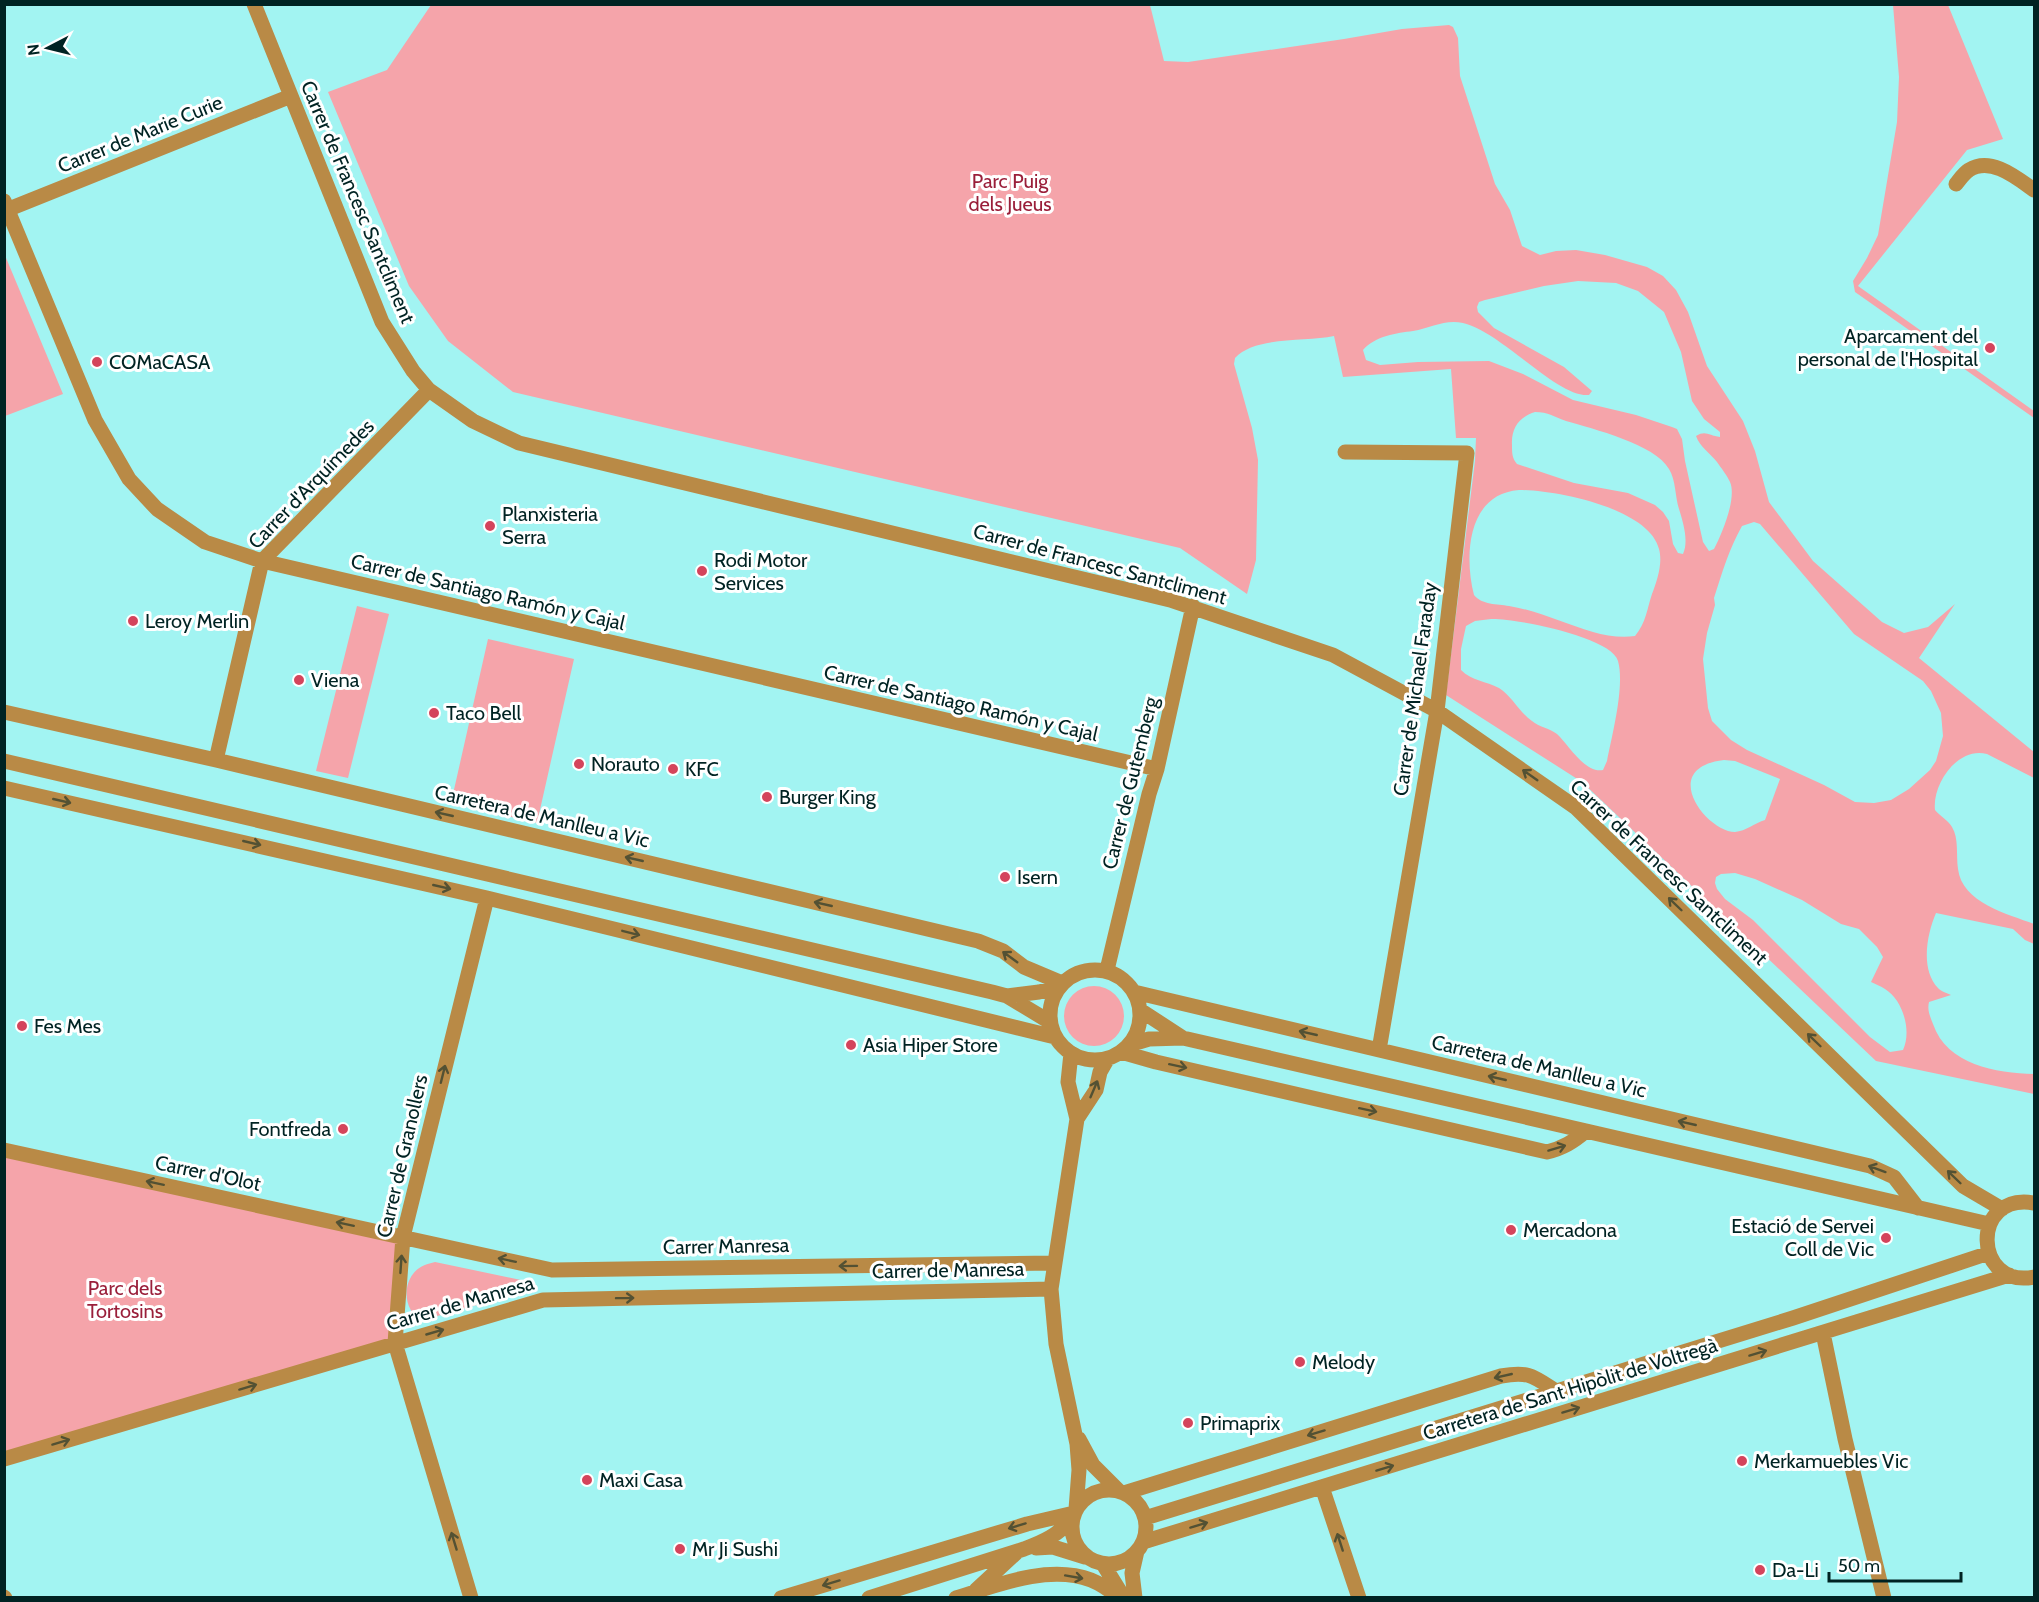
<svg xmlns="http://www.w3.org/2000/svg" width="2039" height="1602" font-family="Cabin,sans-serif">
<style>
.green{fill:#f5a4aa;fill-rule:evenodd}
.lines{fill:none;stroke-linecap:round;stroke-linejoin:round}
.minor{stroke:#b98a46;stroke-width:15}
.oneway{stroke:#535133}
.poi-dot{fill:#d4445c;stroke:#fff;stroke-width:2}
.labels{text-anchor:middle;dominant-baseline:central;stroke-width:6;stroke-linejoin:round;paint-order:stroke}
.street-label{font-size:20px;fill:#002323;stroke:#fff}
.park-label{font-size:20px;fill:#9a1f3a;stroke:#fff}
.poi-label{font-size:20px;fill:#002323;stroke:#fff;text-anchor:start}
</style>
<rect width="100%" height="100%" fill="#a2f4f2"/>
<path class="green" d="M 431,5 L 1150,5 L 1164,61 L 1188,62 L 1344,39 L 1402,29 L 1449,25 L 1453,27 L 1458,38 L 1460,76 L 1495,184 L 1510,210 L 1522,246 L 1540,255 L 1556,251 L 1576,250 L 1605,255 L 1647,267 L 1663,276 L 1676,290 L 1688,312 L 1707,366 L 1743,421 L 1755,451 L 1769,502 L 1813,561 L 1882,622 L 1904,633 L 1928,627 L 1955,604 L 1919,658 L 2034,752 L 2034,778 L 1987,754 C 1958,746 1932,784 1935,810 C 1940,816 1948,820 1952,827 C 1959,838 1956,855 1958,869 C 1962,903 2008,914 2034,924 L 2034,944 L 2025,940 L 2013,929 L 1936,913 C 1927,934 1920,969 1938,988 C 1940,991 1947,993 1951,995 L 1929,1002 C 1927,1010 1930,1016 1933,1024 C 1947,1065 1996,1073 2034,1074 L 2034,1094 L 1876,1061 L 1582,782 L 1446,695 L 1475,461 L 1476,438 L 1456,438 L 1451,369 L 1343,377 L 1334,336 C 1306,342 1255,336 1235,358 L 1234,364 L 1252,428 L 1258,460 L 1256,560 L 1247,594 L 1180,548 L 513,392 L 448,341 L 409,286 L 328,92 L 387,70 ZM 1578,281 L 1616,283 L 1638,291 L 1664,312 L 1681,352 L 1692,401 L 1704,419 L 1720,432 L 1720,437 C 1709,436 1706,430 1696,436 C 1700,447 1710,453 1717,462 C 1721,468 1727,475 1730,482 C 1737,498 1722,534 1714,549 L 1709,551 L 1703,542 L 1685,461 L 1682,439 L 1677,429 L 1672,427 L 1636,415 L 1573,400 L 1523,374 L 1489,361 L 1418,362 L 1380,365 L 1366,360 L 1363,350 C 1375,336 1397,333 1413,331 C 1431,328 1445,319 1463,323 C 1502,332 1557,398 1589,395 L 1592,391 L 1564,367 L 1494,328 L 1478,312 L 1477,307 L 1479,302 L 1485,300 L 1544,286 ZM 1535,412 C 1548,412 1555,417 1566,421 C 1593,429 1655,444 1669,469 C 1676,480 1675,497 1679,509 C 1683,522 1689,541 1683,554 L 1678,553 L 1673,544 L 1669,521 L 1663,512 L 1655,505 L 1628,493 L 1574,483 L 1517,464 C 1512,458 1512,453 1512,445 C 1511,428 1519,417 1535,412 ZM 1519,490 C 1555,490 1649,508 1659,549 C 1663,563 1657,581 1652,594 C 1647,609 1646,623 1635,636 C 1622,638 1606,636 1593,632 C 1564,624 1540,611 1509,606 C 1497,604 1482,605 1474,595 C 1464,556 1467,494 1519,490 ZM 1754,522 L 1760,524 L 1854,634 L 1923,681 L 1931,691 L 1941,713 L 1943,736 L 1936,761 L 1930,770 L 1909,789 L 1891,800 L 1874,803 L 1855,802 L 1824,785 L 1747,750 L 1731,740 L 1712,721 L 1708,708 L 1703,659 L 1707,633 L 1715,605 L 1714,598 C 1722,573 1729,549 1742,526 ZM 1491,619 C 1514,618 1612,637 1618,661 C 1625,686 1612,735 1607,761 L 1603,770 C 1585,774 1568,744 1557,734 C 1549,728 1539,727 1532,721 C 1519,712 1512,696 1499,688 C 1486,681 1472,681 1461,670 L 1461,649 L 1466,626 L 1475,621 ZM 1724,760 L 1735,761 L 1780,779 L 1765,820 C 1755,823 1746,831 1735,832 C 1707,832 1657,768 1724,760 ZM 1735,873 L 1755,879 L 1802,900 L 1841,924 L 1859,929 L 1877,947 L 1883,957 L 1871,982 C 1875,984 1881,986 1885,989 C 1903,1000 1912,1031 1903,1050 L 1890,1052 L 1870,1037 L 1753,920 L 1725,899 L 1717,889 L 1715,883 L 1716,877 L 1721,874 Z
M 1893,5 L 1948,5 L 2003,139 L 1967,150 L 1858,286 L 2034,411 L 2034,418 L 1855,292 L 1853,281 L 1867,258 L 1878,235 L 1897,122 L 1899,77 Z
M 4,253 L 63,394 L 5,416 L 4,416 Z
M 357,606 L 389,614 L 348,778 L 316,771 Z
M 488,639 L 574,659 L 537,823 L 451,803 Z
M1064 1016a30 30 0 1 1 60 0a30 30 0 1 1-60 0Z
M 5,1150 L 403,1237 L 395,1343 L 5,1459 Z
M 435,1262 L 521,1280 L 527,1291 L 423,1320 C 405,1314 402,1288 413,1274 C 419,1266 427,1264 435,1262 Z"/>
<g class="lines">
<path class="minor" d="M 254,4 L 382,322 L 413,371 L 429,390 L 473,421 L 519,443 L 1170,600 L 1333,655 L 1437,711 L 1575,807 L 1963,1186 L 2002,1209
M 1956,184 C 1960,179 1964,173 1969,170 C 1991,156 2017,178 2034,190
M 4,201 L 95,420 L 129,479 L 157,509 L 205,542 L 262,561 L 1157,769
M 4,211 L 291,96
M 1345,452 L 1467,453 L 1437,711 L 1379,1050
M 4,712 L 216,760 L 978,941 L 1003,951 L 1024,967 L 1062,983
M 216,760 L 262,561 L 429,390
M 4,761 L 992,992 L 1007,996 L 1050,1022
M 4,788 L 487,898 L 1055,1037
M1050 1015a45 45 0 1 1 90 0a45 45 0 1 1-90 0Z
M 1107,970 L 1149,794 L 1157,769 L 1193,606
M 1134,992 L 1870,1166 L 1894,1177 L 1918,1208
M 1007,996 L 1039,992 L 1059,987
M 1140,1010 L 1183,1038
M 1129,1045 L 1149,1039 L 1183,1038 L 1989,1224
M 1121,1052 L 1156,1062 L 1547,1152 C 1563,1148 1573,1142 1586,1131
M 1071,1053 L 1068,1082 L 1077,1119 L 1051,1289 L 1056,1344 L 1077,1444 L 1079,1470 L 1076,1509
M 1077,1119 L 1096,1090 L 1100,1072 L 1108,1058
M 4,1150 L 552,1270 L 1054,1263
M 2034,1203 C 1970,1192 1973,1289 2034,1277
M 1823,1333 L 1845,1439 L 1884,1598
M 1079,1439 L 1093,1465 L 1119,1491
M 4,1459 L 543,1300 L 1051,1289
M 1322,1487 L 1359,1598
M1072 1527a37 37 0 1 1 74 0a37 37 0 1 1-74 0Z
M 1124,1493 L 1501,1376 C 1529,1371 1533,1376 1556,1391
M 1145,1518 L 1793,1318 L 1989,1253
M 1143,1542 L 2009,1275
M 1036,1548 L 1053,1547 L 1085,1557
M 1103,1564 L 1124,1598
M 976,1590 L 1016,1553
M 4,1597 L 5,1598
M 471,1598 L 395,1343 L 403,1237 L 487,898
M 781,1598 L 1027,1524 L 1074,1513
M 869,1598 L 1024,1549 C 1043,1542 1059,1535 1072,1518
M 956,1598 C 997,1585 1049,1564 1091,1580 C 1101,1584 1111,1591 1119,1598
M 1135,1598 L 1132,1573 L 1137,1551"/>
</g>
<defs><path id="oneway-shaft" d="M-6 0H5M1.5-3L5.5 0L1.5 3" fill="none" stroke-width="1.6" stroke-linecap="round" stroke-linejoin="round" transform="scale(1.5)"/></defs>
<g class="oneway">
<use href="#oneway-shaft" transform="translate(1530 775) rotate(-145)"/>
<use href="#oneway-shaft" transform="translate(62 801) rotate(13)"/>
<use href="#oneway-shaft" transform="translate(444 814) rotate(-167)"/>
<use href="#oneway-shaft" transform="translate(252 843) rotate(13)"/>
<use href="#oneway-shaft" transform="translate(634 859) rotate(-167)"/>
<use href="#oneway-shaft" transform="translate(442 887) rotate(13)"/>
<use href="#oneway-shaft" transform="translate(823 904) rotate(-167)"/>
<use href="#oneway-shaft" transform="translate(1675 904) rotate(-136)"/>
<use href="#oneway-shaft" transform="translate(631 933) rotate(14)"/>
<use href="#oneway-shaft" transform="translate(1010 957) rotate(-144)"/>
<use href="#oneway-shaft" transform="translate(1308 1033) rotate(-167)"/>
<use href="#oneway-shaft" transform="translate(1814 1040) rotate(-136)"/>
<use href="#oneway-shaft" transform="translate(1178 1066) rotate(12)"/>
<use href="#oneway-shaft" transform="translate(443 1074) rotate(-76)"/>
<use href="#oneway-shaft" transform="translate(1497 1078) rotate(-167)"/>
<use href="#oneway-shaft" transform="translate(1094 1089) rotate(-67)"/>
<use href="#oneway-shaft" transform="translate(1368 1110) rotate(12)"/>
<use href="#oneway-shaft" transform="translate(1687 1123) rotate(-167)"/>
<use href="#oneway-shaft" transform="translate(1557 1148) rotate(-17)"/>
<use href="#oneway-shaft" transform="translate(1877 1169) rotate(-160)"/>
<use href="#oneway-shaft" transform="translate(1954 1177) rotate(-136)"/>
<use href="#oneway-shaft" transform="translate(155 1183) rotate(-168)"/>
<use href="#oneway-shaft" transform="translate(345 1224) rotate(-168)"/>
<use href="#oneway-shaft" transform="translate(507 1260) rotate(-168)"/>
<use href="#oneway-shaft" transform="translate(401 1264) rotate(-86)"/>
<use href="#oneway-shaft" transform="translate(848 1266) rotate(179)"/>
<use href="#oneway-shaft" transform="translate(625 1298) rotate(-1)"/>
<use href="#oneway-shaft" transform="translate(435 1332) rotate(-16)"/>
<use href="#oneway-shaft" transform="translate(1758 1353) rotate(-17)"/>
<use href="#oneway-shaft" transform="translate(1503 1376) rotate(167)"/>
<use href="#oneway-shaft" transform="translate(248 1387) rotate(-17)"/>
<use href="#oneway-shaft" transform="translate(1571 1410) rotate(-17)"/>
<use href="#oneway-shaft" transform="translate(1316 1433) rotate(163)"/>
<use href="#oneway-shaft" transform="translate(61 1442) rotate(-17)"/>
<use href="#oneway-shaft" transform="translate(1385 1468) rotate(-17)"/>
<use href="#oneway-shaft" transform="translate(1199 1525) rotate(-17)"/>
<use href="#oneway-shaft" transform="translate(1017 1526) rotate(163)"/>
<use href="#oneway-shaft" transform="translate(454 1541) rotate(-107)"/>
<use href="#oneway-shaft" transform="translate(1340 1542) rotate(-108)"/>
<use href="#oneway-shaft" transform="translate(1074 1577) rotate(10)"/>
<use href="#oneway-shaft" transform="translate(831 1583) rotate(163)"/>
</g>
<g class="poi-dot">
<circle cx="1990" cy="348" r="6"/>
<circle cx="97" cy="362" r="6"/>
<circle cx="490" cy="526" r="6"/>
<circle cx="702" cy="571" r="6"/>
<circle cx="133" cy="621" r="6"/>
<circle cx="299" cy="680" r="6"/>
<circle cx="434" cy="713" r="6"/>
<circle cx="579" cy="764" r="6"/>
<circle cx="673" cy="769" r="6"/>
<circle cx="767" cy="797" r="6"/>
<circle cx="1005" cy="877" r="6"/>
<circle cx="22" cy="1026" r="6"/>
<circle cx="851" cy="1045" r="6"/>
<circle cx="343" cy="1129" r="6"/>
<circle cx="1511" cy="1230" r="6"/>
<circle cx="1886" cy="1238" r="6"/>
<circle cx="1300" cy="1362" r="6"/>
<circle cx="1188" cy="1423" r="6"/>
<circle cx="1742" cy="1461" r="6"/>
<circle cx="587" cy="1480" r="6"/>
<circle cx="680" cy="1549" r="6"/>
<circle cx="1760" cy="1570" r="6"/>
</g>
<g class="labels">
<g class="street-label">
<text transform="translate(140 134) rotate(-22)">Carrer de Marie Curie</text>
<text transform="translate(358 202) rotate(67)">Carrer de Francesc Santcliment</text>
<text transform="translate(311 484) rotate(-46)">Carrer d'Arquímedes</text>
<text transform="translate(1100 564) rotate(15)">Carrer de Francesc Santcliment</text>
<text transform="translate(488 592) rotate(13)">Carrer de Santiago Ramón y Cajal</text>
<text transform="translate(1415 689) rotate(-82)">Carrer de Michael Faraday</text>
<text transform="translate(961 703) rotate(13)">Carrer de Santiago Ramón y Cajal</text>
<text transform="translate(1130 783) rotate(-76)">Carrer de Gutemberg</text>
<text transform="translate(542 816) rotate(13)">Carretera de Manlleu a Vic</text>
<text transform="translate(1669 872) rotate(43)">Carrer de Francesc Santcliment</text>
<text transform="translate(1539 1066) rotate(13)">Carretera de Manlleu a Vic</text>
<text transform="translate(402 1156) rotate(-77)">Carrer de Granollers</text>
<text transform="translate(208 1173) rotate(12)">Carrer d'Olot</text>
<text transform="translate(726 1246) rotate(-1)">Carrer Manresa</text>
<text transform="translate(948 1270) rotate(-1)">Carrer de Manresa</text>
<text transform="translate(460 1303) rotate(-16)">Carrer de Manresa</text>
<text transform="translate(1570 1389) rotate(-17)">Carretera de Sant Hipòlit de Voltregà</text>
</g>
<g class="park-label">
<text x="1010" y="181">Parc Puig<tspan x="1010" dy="23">dels Jueus</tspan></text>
<text x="125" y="1288">Parc dels<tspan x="125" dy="23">Tortosins</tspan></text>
</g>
<g class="poi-label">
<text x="1978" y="336" text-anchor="end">Aparcament del<tspan x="1978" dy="23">personal de l'Hospital</tspan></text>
<text x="109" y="362">COMaCASA</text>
<text x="502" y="514">Planxisteria<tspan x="502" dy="23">Serra</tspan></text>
<text x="714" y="560">Rodi Motor<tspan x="714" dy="23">Services</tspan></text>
<text x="145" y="621">Leroy Merlin</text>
<text x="311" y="680">Viena</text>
<text x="446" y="713">Taco Bell</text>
<text x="591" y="764">Norauto</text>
<text x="685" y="769">KFC</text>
<text x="779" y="797">Burger King</text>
<text x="1017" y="877">Isern</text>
<text x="34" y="1026">Fes Mes</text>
<text x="863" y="1045">Asia Hiper Store</text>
<text x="331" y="1129" text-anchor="end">Fontfreda</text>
<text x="1874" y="1226" text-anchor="end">Estació de Servei<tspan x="1874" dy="23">Coll de Vic</tspan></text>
<text x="1523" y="1230">Mercadona</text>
<text x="1312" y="1362">Melody</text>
<text x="1200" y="1423">Primaprix</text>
<text x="1754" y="1461">Merkamuebles Vic</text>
<text x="599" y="1480">Maxi Casa</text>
<text x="692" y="1549">Mr Ji Sushi</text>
<text x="1772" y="1570">Da-Li</text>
</g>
</g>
<rect width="2039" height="1602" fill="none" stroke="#002323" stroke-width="12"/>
<g transform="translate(48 48) rotate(263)" stroke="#ffffff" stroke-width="4.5" paint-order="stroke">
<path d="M0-4.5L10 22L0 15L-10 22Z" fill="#002323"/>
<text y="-9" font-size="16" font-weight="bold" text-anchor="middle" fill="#002323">N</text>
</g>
<path d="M1829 1572v9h132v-9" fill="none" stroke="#002323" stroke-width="3"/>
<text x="1838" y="1572" font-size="18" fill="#002323" stroke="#ffffff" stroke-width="4.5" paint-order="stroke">50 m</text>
</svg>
